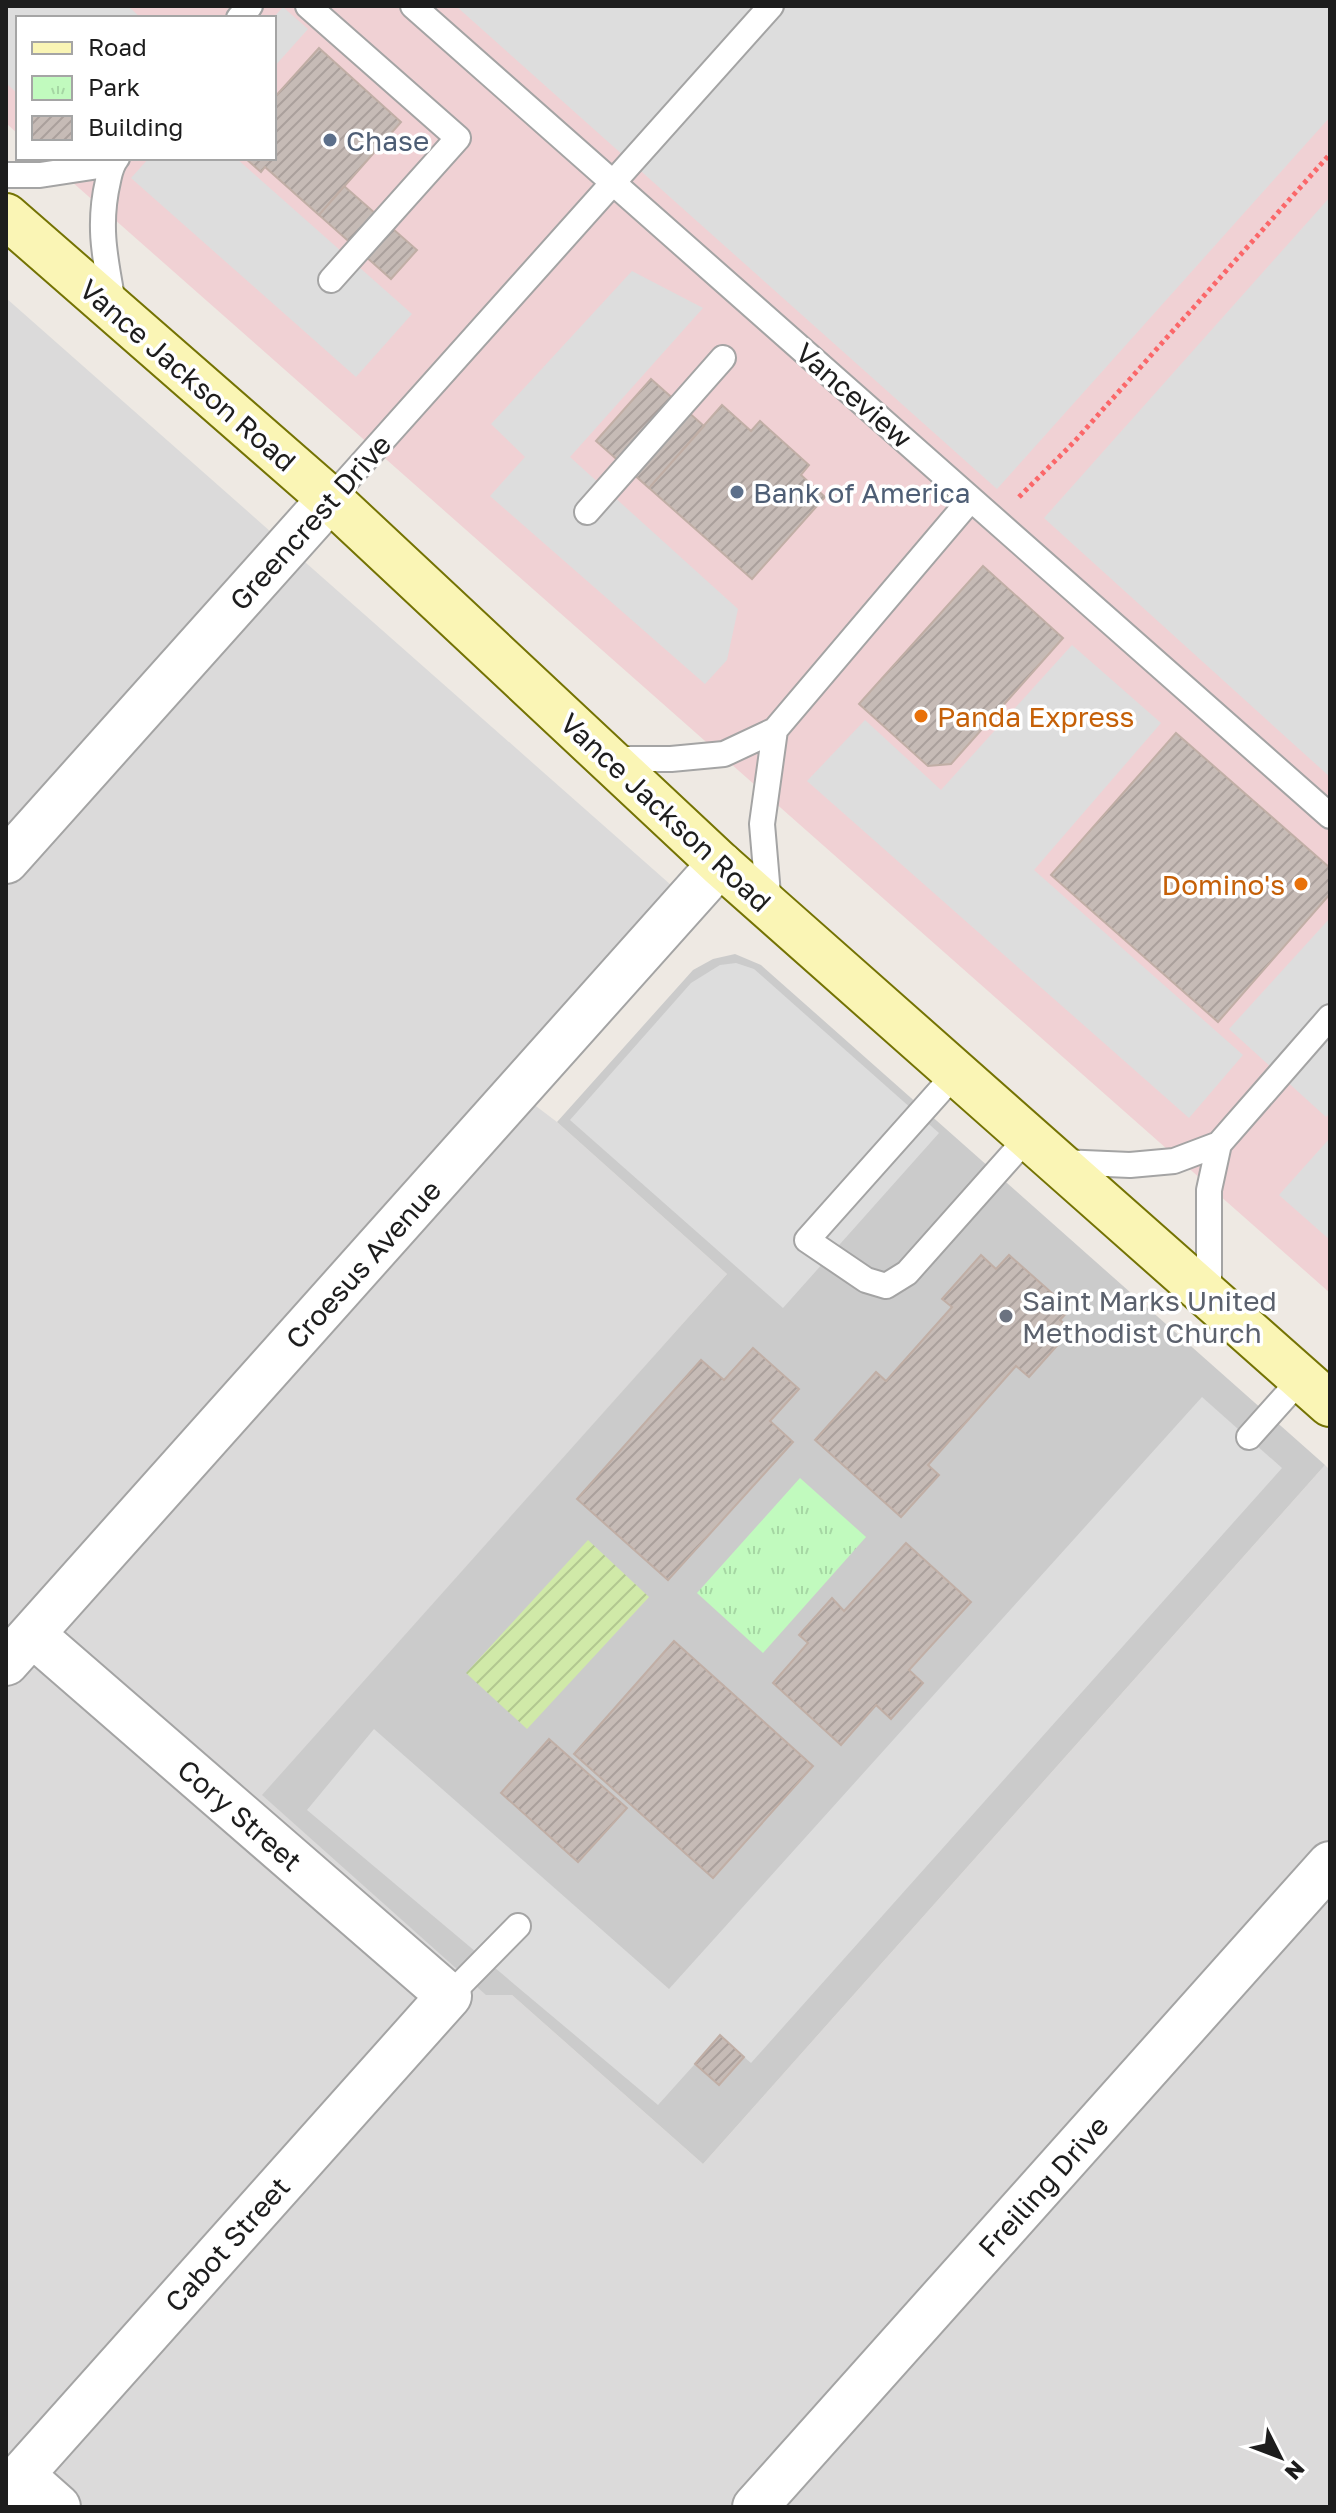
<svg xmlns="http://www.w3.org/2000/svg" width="1336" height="2513" font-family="'Golos Text',sans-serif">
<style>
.residential{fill:#dbdada}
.commercial{fill:#f0d1d4}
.religious{fill:#cbcbcb}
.park{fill:url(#park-tufts)}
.garden{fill:url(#garden-furrows)}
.parking{fill:#ddd}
.building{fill:url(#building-hatch);stroke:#c0aea5;stroke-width:2}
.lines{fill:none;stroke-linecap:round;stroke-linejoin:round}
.service-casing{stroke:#a4a4a4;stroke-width:28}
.minor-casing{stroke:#a4a4a4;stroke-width:48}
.secondary-casing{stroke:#747304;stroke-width:48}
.path{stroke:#fb6769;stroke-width:5;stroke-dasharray:4 4;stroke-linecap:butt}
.service{stroke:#fff;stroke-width:24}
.minor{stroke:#fff;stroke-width:44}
.secondary{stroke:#faf5b5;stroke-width:44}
.service-dot{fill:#5c6f8a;stroke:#fff;stroke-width:3}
.food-dot{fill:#e8710a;stroke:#fff;stroke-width:3}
.worship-dot{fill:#6b7280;stroke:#fff;stroke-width:3}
.labels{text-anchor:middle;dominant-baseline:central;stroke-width:7;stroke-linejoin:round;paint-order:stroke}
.service-label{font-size:28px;fill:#4e5e75;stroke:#fff;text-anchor:start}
.street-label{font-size:28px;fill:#1d1d1d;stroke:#fff}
.food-label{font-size:28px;fill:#c56008;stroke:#fff;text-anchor:start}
.worship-label{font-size:28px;fill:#5b616d;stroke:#fff;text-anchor:start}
</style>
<defs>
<pattern id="park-tufts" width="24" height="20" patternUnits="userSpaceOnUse" patternTransform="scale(2)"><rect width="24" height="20" fill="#c1fabe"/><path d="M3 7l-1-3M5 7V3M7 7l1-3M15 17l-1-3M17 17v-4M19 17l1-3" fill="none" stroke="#a5d6a3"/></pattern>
<pattern id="garden-furrows" width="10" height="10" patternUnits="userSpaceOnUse" patternTransform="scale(2)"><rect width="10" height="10" fill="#d0e9a8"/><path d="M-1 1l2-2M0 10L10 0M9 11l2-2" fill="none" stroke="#b2c790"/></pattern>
<pattern id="building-hatch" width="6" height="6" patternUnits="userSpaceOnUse" patternTransform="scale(2)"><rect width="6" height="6" fill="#c6bbb6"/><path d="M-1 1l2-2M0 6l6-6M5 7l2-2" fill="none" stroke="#aaa09c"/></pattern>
</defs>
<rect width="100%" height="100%" fill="#eee9e3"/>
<path class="residential" d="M 6,298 L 671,885 L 500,1079 L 557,1122 L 727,1274 L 263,1795 L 486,1994 L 512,1995 L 703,2164 L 1325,1465 L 1330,1470 L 1330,2507 L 6,2507 Z"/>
<path class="commercial" d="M 6,6 L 1330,6 L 1330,1293 L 45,158 L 274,158 L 274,18 L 18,18 L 18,134 L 6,123 Z"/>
<path class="religious" d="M 735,954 L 761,965 L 1325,1465 L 703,2164 L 512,1995 L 486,1995 L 262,1795 L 727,1274 L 557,1122 L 693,970 L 713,959 Z"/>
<path class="park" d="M 800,1478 L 866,1537 L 763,1653 L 697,1593 Z"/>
<path class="garden" d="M 588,1540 L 649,1597 L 527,1729 L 466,1673 Z"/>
<path class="parking" d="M 6,6 L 128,6 L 141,18 L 18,18 L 18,94 L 6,83 Z
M 456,6 L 1330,6 L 1330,117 L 997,489 Z
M 283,7 L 308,29 L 274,67 L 273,18 Z
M 149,158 L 236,158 L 412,314 L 356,377 L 131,178 Z
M 1330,197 L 1330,777 L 1044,518 Z
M 632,271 L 703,308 L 570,457 L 738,609 L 727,660 L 705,684 L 490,496 L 525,457 L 491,424 Z
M 1072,645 L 1161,723 L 1034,870 L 1243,1055 L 1189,1118 L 807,781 L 865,720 L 941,790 Z
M 1330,918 L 1330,1113 L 1326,1117 L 1229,1029 Z
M 736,963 L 754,969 L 939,1133 L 783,1308 L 570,1120 L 691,983 L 720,965 Z
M 1330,1138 L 1330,1240 L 1279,1195 Z
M 1202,1397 L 1282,1468 L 751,2063 L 720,2036 L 658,2105 L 307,1810 L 374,1729 L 669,1989 Z"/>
<path class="building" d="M 319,48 L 401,122 L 319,215 L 265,167 L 261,172 L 245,158 L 274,158 L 274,98 Z
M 344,186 L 417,250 L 391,279 L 319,215 Z
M 651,379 L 704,426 L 649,488 L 596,441 Z
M 722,405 L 751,431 L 760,421 L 809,465 L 801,475 L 825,497 L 752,579 L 649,488 Z
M 983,566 L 1063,638 L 951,764 L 928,766 L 859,704 Z
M 1176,733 L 1330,868 L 1330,894 L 1218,1022 L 1051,875 Z
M 981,1255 L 996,1269 L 1009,1255 L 1070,1309 L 1060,1320 L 1071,1330 L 1029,1377 L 1016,1366 L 928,1465 L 939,1475 L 901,1517 L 815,1440 L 876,1372 L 886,1381 L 952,1307 L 942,1299 Z
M 753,1348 L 799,1389 L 770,1421 L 793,1442 L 668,1580 L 577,1499 L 701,1360 L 724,1380 Z
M 906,1543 L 971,1602 L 909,1670 L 923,1683 L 891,1719 L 876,1705 L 841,1745 L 773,1683 L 808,1643 L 799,1635 L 832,1598 L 844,1611 Z
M 674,1641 L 813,1766 L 713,1878 L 574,1754 Z
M 549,1739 L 627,1808 L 578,1862 L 501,1793 Z
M 720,2035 L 744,2057 L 719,2085 L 695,2064 Z"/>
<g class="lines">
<g class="service-casing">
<path id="service" d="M 308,6 L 458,138 L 331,280
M 413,6 L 1330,816
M 239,18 L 250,6
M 6,175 L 40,175 L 112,164
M 114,308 C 106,262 97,228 108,181 C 110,172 111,165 117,158
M 330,499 L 771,6
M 587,512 L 723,358
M 609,759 L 671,759 L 724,754 L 775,730 L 971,499
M 769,906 L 762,824 L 775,730
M 956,1073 L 807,1240 L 866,1280 L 886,1286 L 907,1273 L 1028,1137
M 1061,1162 L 1130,1165 L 1174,1161 L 1219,1144 L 1330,1017
M 1209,1297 L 1209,1190 L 1219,1144
M 1249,1437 L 1301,1379
M 449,1996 L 518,1926"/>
</g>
<g class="minor-casing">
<path id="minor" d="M 6,861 L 330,499
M 6,1663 L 720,864
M 22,2475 L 58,2507
M 6,2492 L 449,1996 L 32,1634
M 755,2507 L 1330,1864"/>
</g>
<g class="secondary-casing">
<path id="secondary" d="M 6,216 L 330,499 L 720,864 L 1330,1404"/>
</g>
<path class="path" d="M 1019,497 L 1074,442 L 1330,154"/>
<use href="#service" class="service"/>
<use href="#minor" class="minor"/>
<use href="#secondary" class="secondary"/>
</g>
<g class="service-dot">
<circle cx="330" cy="140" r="8"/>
<circle cx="737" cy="492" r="8"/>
</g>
<g class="food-dot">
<circle cx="921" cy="716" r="8"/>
<circle cx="1301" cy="884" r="8"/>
</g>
<circle class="worship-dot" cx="1006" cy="1316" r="8"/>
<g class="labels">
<g class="service-label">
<text x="346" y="140">Chase</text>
<text x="753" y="492">Bank of America</text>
</g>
<g class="street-label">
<text transform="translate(188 375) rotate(41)">Vance Jackson Road</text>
<text transform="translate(854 395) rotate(41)">Vanceview</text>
<text transform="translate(310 522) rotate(-48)">Greencrest Drive</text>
<text transform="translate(666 812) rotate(43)">Vance Jackson Road</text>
<text transform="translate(363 1264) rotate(-48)">Croesus Avenue</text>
<text transform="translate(240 1815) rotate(41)">Cory Street</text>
<text transform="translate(1043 2186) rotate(-48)">Freiling Drive</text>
<text transform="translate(227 2244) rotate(-48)">Cabot Street</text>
</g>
<g class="food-label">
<text x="937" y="716">Panda Express</text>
<text x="1285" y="884" text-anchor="end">Domino's</text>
</g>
<g class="worship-label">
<text x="1022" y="1300">Saint Marks United<tspan x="1022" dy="32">Methodist Church</tspan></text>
</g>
</g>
<rect width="1336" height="2513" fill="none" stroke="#1d1d1d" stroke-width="16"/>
<rect x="16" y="16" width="260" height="144" fill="#ffffff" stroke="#a5a5a5" stroke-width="2"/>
<rect x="32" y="42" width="40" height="12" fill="#faf5b5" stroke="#a5a5a5" stroke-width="2"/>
<text x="88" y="56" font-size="24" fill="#1d1d1d">Road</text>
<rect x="32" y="76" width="40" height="24" fill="url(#park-tufts)" stroke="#a5a5a5" stroke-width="2"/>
<text x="88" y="96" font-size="24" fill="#1d1d1d">Park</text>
<rect x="32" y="116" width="40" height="24" fill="url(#building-hatch)" stroke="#a5a5a5" stroke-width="2"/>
<text x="88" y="136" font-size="24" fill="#1d1d1d">Building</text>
<g transform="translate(1280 2457) rotate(132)" stroke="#ffffff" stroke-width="6" paint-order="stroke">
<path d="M0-6L14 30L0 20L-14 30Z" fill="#1d1d1d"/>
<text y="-12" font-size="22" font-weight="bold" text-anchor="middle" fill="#1d1d1d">N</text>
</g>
</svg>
